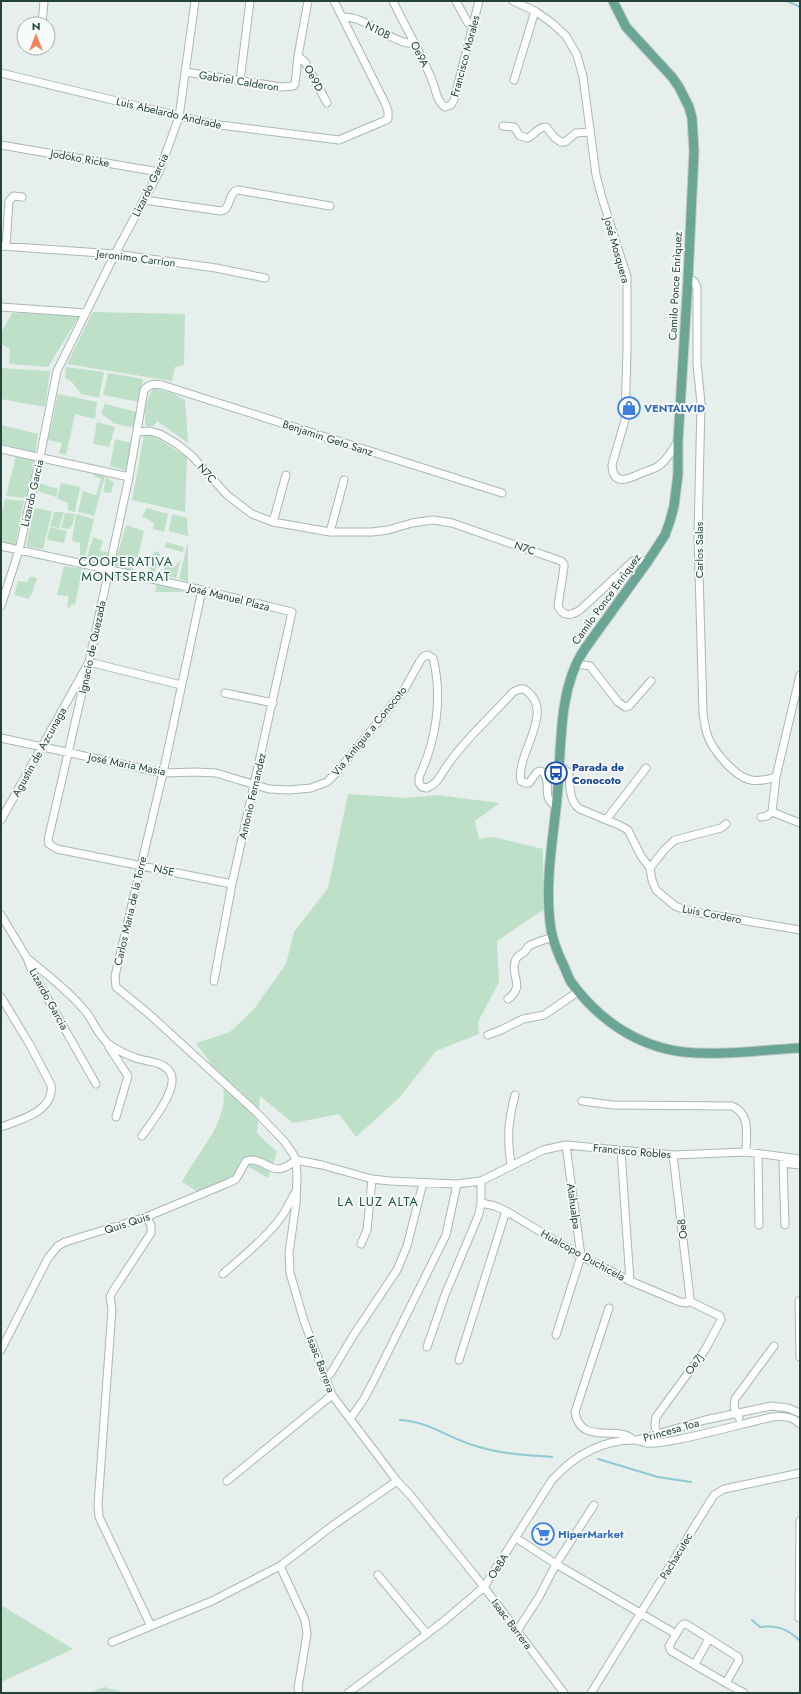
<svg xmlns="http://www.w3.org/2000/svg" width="801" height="1694" font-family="Jost,sans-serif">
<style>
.green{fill:#bfe0c8}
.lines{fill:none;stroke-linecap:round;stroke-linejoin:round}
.stream{stroke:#8ec9d4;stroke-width:2}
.minor-casing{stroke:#a8b8b2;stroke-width:9}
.major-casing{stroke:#c2cac8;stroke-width:11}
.minor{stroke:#fff;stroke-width:7}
.major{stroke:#6aa596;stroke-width:9}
.labels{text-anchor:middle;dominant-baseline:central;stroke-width:3.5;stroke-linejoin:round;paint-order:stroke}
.street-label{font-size:11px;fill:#24423a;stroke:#f7fbf9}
.shop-label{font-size:11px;font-weight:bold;fill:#366cbe;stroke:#f7fbf9;text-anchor:start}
.transit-label{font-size:11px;font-weight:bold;fill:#164399;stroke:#f7fbf9;text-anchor:start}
.quarter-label{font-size:13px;letter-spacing:1px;fill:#1f5548;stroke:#f7fbf9}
</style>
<rect width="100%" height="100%" fill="#e6efeb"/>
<path class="green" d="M 93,312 L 185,314 L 184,365 L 175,367 L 172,381 L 67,364 Z
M 12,313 L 80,315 L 48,367 L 9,364 L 10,349 L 1,344 L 1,333 Z
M 66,367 L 104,372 L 99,398 L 81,394 L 72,382 L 65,378 Z
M 1,368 L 50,371 L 45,407 L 1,399 Z
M 108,373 L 143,379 L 139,402 L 103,395 Z
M 153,388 L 172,393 L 185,400 L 188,443 L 157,421 L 154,426 L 146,426 C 143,413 146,400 153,388 Z
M 58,394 L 97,402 L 95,419 L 75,414 L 66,455 L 59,453 L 62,443 L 48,440 Z
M 105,404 L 137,412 L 136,425 L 130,427 L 112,423 L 111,420 L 101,414 Z
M 97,422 L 115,427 L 109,447 L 93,444 Z
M 1,425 L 38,434 L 35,452 L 1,444 Z
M 150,434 L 187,457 L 185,512 L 132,500 L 144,435 Z
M 115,439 L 131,443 L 127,471 L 110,466 Z
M 16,456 L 34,460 L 26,498 L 6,496 Z
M 94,474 L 105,476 L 94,516 L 78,512 L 83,491 L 96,495 L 101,479 L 94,476 Z
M 106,477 L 109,478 L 109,480 L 114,482 L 111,493 L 103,492 Z
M 38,483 L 58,489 L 56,497 L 37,491 Z
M 61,483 L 80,487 L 75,512 L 68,510 L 68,503 L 57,498 Z
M 5,499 L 24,501 L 15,545 L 1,542 L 1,518 Z
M 34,508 L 52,511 L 43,549 L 26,546 Z
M 147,508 L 168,514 L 164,532 L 153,529 L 154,523 L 142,516 Z
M 54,512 L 64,512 L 59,528 L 50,526 Z
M 65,513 L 75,514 L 72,526 L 68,529 L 61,528 Z
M 76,514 L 94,519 L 85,557 L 80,556 L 80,543 L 72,541 Z
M 172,515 L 187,517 L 188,536 L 169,531 Z
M 126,525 L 144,531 L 138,556 L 135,559 L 133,570 L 114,567 Z
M 50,527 L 67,531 L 64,543 L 47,540 Z
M 93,537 L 103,541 L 100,551 L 108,552 L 105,561 L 87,558 Z
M 188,541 L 188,582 L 179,579 Z
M 166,542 L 184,547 L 183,552 L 164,547 Z
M 154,551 L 160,553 L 155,572 L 149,571 Z
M 179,561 L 180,561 L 176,578 L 163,575 L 165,564 L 175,567 Z
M 64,566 L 82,569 L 75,605 L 71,604 L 70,608 L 67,607 L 69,596 L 57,595 Z
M 30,577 L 37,578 L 31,596 L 29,597 L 29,599 L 14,595 L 18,581 L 27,582 Z
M 157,584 L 186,592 L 155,592 Z
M 348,794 L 407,798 L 437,795 L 500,803 L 475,821 L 479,839 L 494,837 L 543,849 L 543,910 L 497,941 L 499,982 L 478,1022 L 479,1034 L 436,1051 L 400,1097 L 356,1137 L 339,1114 L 293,1123 L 260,1096 L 257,1133 L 277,1152 L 268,1178 L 249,1167 L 206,1197 L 182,1182 C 197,1152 230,1122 223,1085 C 222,1077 202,1052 196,1043 L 230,1032 L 254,1009 L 286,964 L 294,932 L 328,888 Z
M 1,1605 L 73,1649 L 1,1682 Z
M 104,1687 L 125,1693 L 90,1693 Z"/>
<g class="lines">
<path class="stream" d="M 787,1 L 800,7
M 400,1420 C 429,1421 451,1440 479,1447 C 502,1454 528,1455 552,1457
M 598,1459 L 658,1477 L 691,1482
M 752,1620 L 760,1627 C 777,1625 787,1628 800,1641"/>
<g class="minor-casing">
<path id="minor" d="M 393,1 C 405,27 421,52 432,80 C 436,89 436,101 445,107 L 451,105 L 454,100 L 479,1
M 456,1 L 468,23 L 473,25
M 513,1 L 535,11 L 552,23 L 566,36 L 577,55 L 583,77 L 596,175 L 602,198 L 627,277 L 627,350 L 625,420 L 612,465 C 613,488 631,478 644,472 C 650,470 657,468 661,464 C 668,458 673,449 678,441
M 342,17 C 368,16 389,43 415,44
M 42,24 L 44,1
M 298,56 L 305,62 L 327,103
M 185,72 L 282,87 L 293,86 L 295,84 L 298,56 L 308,1
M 1,73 L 212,124 L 339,140 L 384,121 L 388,119 L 388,111 L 385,103 L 334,1
M 514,80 L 535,11
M 240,81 L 250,1
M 503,126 L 514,127 L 520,136 L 528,138 C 535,134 538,127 546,127 L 555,138 L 561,142 L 565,142 L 576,133 L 590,132
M 1,145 L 159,172
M 144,200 L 221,211 C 232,209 227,193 238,190 L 330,206
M 1,246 L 115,254 L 216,268 L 265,278
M 6,246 L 9,201 L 14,196 L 22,197
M 688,279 L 694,281 L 697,287 L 697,364 L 701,403 L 698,536 L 703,713 C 704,720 705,728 707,734 C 712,750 735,777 751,780 C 760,782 768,779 776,777
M 1,307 L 86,313
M 138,432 L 150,431 L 160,434 L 177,444 L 192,456 L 227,495 L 252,514 L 273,522 L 330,532 L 372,532 L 388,530 L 412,523 L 433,520 L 452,523 L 561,561 L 564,564 L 564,567 L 558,606 C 563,617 571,616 580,610 L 633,561 L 648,561
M 1,449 L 129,477
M 273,522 L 286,475
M 330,532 L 344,480
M 1,546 L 202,590 L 292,612 L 232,884 L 214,981
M 202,590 L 163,773 L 115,976 L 116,987 L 149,1014 L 257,1113 L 284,1141 L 293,1154 L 296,1160 L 297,1176 L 296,1203 L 289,1253 L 290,1273 L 304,1321 L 332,1395 L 397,1481 L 411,1496 L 484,1587 L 564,1693
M 1,606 L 19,550 L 40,457 L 57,371 L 115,254 L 159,172 L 179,117 L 195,1
M 576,664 L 590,666 L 618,702 L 625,707 L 629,706 L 651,681
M 225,693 L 273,703
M 1,738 L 163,773 L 195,772 L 216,773 L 269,789 L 289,790 L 311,788 L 327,782 L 338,771 L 404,690 L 420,661 L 424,656 L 428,655 L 433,658 C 443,698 436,741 419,777 L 419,783 L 422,787 L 427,788 C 439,783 441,773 449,763 C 467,737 492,716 513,692 L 520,689 L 524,689 C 558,711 515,753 521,781 L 525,783 L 529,783 L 537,772 L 540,771 L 543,772 C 553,784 540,797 556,806
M 560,766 L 569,773 C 570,786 569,802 580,809 L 619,825 L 628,830 L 641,856 L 650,868 L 652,880 L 656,890 L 675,906 L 688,911 L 800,930
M 772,812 L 776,777 L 800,675
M 772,812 L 800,823
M 761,817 L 767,816 L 772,812
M 1,820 L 89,662 L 181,685
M 606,820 L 646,768
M 650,868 L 665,849 L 675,840 L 721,828 L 726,824
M 232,884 L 57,849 L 49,844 L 48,840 L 89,662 L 129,477 L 144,390 C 150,383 154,384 162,385 L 502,493
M 1,915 L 27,958 L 33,973 L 96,1084
M 27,958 C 47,975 69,991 86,1012 C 94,1022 100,1039 111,1046 C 119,1051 127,1055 136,1058 C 147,1062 165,1061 171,1074 C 178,1090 151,1123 142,1136
M 1,997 L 30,1045 L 51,1085 C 55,1111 20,1120 1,1127
M 508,999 C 526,985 510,977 515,962 C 516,956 519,956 523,953 C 527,951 526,948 529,946 C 536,942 545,940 553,937
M 488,1035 L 501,1030 L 523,1019 L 544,1015 L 579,991
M 109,1047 L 128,1076 L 116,1117
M 582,1101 L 613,1105 L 732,1106 C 751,1114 746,1134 746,1152
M 621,1151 L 630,1281
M 758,1154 L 759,1225
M 296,1160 L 322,1165 L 372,1179 L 390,1181 L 457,1184 L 481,1181 L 543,1150 L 566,1145 L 673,1155 L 746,1152 L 800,1159
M 511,1165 C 507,1137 508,1122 515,1095
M 481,1203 L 495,1206 L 506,1211 L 581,1256 L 630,1281 L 680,1302 L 687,1303 L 690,1298 L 673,1155
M 146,1217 L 151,1225 L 151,1233 L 113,1291 L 110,1297 L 112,1309 L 98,1505 L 99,1517 L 151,1626
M 785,1225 L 783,1163 L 800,1165
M 361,1244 L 367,1230 L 372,1179
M 223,1274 C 244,1255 268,1237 284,1213 C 288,1206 292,1198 296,1191
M 799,1301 L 800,1357
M 609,1308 L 575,1412 C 580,1446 619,1425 632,1439
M 556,1335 L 581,1256 L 566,1145
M 427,1347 L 445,1295 L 479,1214 L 481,1203 L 481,1181
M 1,1350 L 48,1258 L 58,1246 L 65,1242 L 146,1217 L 228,1183 L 236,1179 L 246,1161 C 267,1155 270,1182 296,1160
M 459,1360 L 506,1211
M 325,1379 L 331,1373 L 353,1336 L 397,1270 L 407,1246 L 423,1183
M 739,1418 L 734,1407 L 735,1399 L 774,1346
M 350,1419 L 364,1399 L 375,1378 L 446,1235 L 457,1184
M 637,1440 L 705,1420 L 771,1406 L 788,1408 L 800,1413
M 658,1442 L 655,1425 L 656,1417 L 705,1350 L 721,1320 L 720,1316 L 718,1315 L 689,1301
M 227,1481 L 332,1395
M 516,1538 L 556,1564 L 676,1634
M 280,1566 L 305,1620 L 307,1634 L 298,1688 L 299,1693
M 378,1575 L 427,1634
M 799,1618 L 800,1521
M 684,1624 L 686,1624 L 738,1657 L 739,1660 L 726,1683 L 671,1651 L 669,1646 L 681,1626 Z
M 517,1631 L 539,1597 L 556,1564 L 594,1505
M 112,1642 L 212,1601 L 280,1566 L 332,1526 L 397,1481
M 695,1664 L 709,1639
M 726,1683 L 744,1693
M 348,1693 L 444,1621 L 484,1587 L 552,1480 C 574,1456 601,1440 634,1440 C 638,1440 642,1442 646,1443 C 656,1444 670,1441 680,1439 C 711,1433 741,1424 772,1417 C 782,1416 792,1416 800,1424
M 591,1693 L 714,1495 L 724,1489 L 800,1473"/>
</g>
<g class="major-casing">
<path id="major" d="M 613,1 L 626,27 L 672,77 L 679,87 L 689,107 L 692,118 L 694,151 L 688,279 L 678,441 L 678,474 L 674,506 L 670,521 L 665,535 L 648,561 L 584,650 C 557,691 562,751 557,799 C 553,839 545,882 550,922 C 551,936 556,948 561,960 C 565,967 567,975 571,982 C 598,1019 636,1046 683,1052 C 721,1056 761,1050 800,1048"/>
</g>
<use href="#minor" class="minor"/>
<use href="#major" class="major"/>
</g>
<defs>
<g id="shop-ring" transform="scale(1.15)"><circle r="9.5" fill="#f7fbf9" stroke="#3f7fe0" stroke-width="1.5"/><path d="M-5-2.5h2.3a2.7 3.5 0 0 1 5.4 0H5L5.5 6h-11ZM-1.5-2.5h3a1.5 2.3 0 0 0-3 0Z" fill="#3f7fe0"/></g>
<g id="bus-ring" transform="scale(1.15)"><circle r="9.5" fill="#f7fbf9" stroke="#1a4fb4" stroke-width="1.5"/><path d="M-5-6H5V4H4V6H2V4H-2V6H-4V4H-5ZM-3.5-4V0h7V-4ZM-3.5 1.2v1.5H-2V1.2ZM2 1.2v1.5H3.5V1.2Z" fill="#1a4fb4"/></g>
<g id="supermarket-ring" transform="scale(1.15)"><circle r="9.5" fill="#f7fbf9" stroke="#3f7fe0" stroke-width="1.5"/><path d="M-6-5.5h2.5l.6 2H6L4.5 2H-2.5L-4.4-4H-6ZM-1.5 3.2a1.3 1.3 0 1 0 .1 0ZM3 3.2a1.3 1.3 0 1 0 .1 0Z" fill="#3f7fe0"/></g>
</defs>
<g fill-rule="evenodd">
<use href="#shop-ring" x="629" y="408"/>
<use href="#bus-ring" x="556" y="773"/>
<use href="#supermarket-ring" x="543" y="1534"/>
</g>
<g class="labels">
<g class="street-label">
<text transform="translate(378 30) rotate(26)">N10B</text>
<text transform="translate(420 54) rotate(63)">Oe9A</text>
<text transform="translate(465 56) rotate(-75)">Francisco Morales</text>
<text transform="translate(314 78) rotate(62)">Oe9D</text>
<text transform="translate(239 81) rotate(9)">Gabriel Calderon</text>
<text transform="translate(169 113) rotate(13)">Luis Abelardo Andrade</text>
<text transform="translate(80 158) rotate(10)">Jodoko Ricke</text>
<text transform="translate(150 185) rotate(-64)">Lizardo Garcia</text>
<text transform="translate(617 250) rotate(74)">José Mosquera</text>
<text transform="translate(136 258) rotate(7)">Jeronimo Carrion</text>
<text transform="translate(675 286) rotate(-87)">Camilo Ponce Enrìquez</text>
<text transform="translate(328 438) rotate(18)">Benjamin Geto Sanz</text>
<text transform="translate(207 473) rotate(48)">N7C</text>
<text transform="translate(32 493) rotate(-77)">Lizardo Garcia</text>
<text transform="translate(525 548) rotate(19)">N7C</text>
<text transform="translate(699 550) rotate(-90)">Carlos Salas</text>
<text transform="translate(229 597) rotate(14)">José Manuel Plaza</text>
<text transform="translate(606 599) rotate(-54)">Camilo Ponce Enrìquez</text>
<text transform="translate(92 647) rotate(-78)">Ignacio de Quezada</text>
<text transform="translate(369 731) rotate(-51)">Via Antigua a Conocoto</text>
<text transform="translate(39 752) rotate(-61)">Agustin de Azcunaga</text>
<text transform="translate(127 764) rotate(11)">José Maria Masia</text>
<text transform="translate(252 796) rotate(-77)">Antonio Fernandez</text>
<text transform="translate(164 870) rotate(12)">N5E</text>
<text transform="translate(130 911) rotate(-77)">Carlos Maria de la Torre</text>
<text transform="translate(712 914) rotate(11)">Luis Cordero</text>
<text transform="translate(49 999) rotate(61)">Lizardo Garcia</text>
<text transform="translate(632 1151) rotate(5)">Francisco Robles</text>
<text transform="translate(574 1206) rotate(82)">Atahualpa</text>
<text transform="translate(127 1223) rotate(-18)">Quis Quis</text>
<text transform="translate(682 1229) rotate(-97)">Oe8</text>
<text transform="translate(583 1255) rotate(29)">Hualcopo Duchicela</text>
<text transform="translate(321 1364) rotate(69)">Isaac Barrera</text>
<text transform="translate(694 1364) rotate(-55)">Oe7J</text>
<text transform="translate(671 1430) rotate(-16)">Princesa Toa</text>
<text transform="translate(676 1556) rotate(-59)">Pachacutec</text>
<text transform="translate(498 1566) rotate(-57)">Oe8A</text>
<text transform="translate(512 1624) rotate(53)">Isaac Barrera</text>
</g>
<g class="shop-label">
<text x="644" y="408">VENTALVID</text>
<text x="558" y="1534">HiperMarket</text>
</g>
<g class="transit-label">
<text x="572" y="767">Parada de<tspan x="572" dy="13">Conocoto</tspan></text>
</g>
<g class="quarter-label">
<text x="126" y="561">COOPERATIVA<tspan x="126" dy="15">MONTSERRAT</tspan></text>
<text x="378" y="1201">LA LUZ ALTA</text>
</g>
</g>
<rect width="801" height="1694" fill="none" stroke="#24423a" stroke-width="4"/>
<g transform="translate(36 36)"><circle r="19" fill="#f7fbf9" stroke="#a3b1ad"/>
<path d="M0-3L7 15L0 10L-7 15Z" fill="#f4845f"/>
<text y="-6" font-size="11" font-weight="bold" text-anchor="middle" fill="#24423a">N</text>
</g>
</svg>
